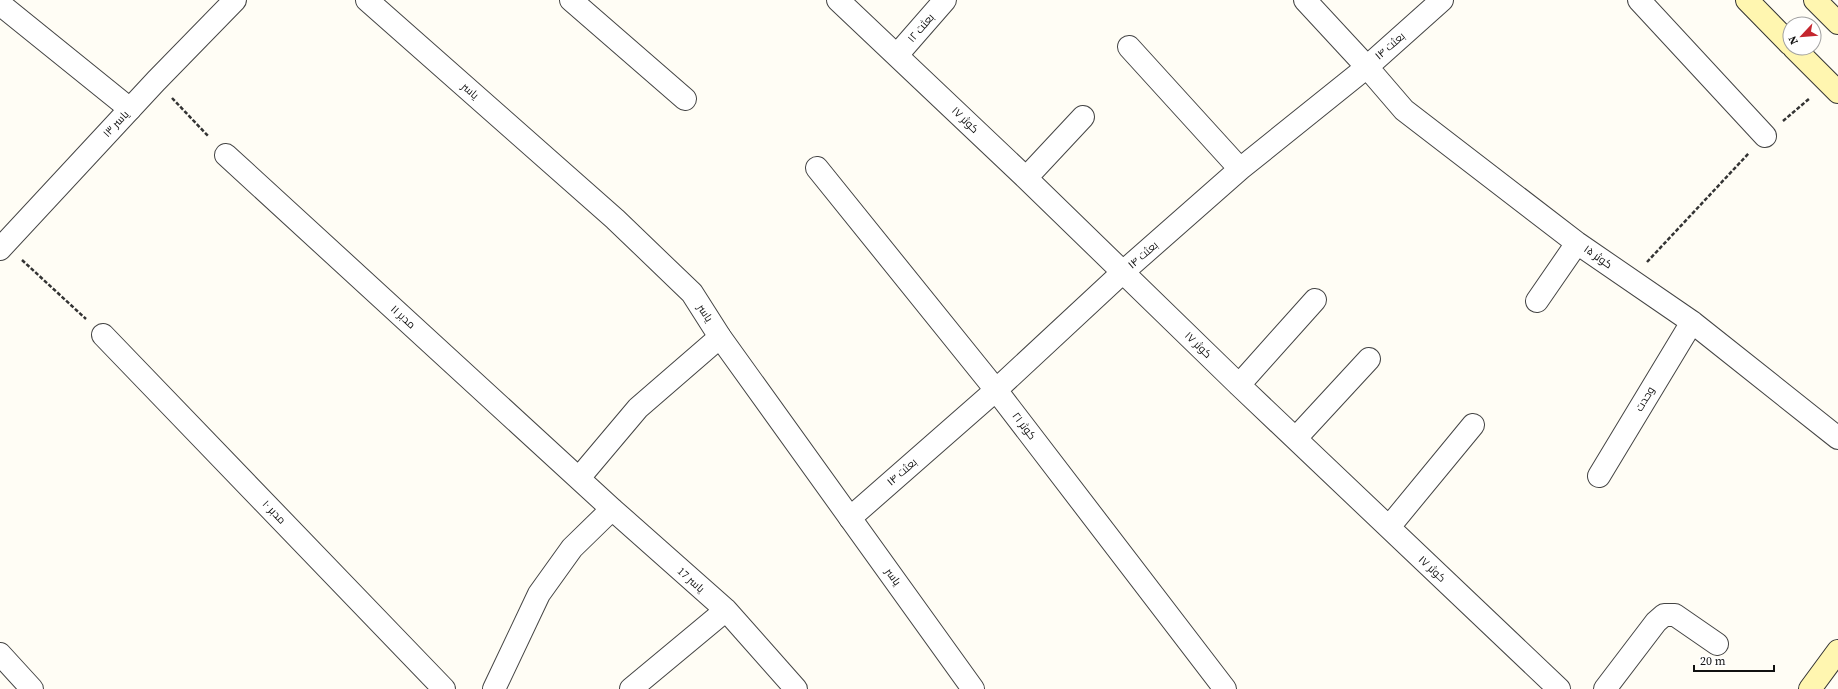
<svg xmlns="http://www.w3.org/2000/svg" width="1838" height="689" font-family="'Source Serif 4',Cairo,serif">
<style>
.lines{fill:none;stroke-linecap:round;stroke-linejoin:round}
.minor-casing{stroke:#444;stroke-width:24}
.tertiary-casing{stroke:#444;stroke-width:24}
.secondary-casing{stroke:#333;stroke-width:24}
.path{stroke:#333;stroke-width:2.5;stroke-dasharray:4 2;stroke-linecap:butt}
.minor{stroke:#fff;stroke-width:22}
.tertiary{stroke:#fff;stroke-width:22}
.secondary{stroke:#fff6b0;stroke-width:22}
.labels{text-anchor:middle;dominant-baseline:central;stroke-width:4;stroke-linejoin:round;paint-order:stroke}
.street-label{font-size:11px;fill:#111;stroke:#fff}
</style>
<rect width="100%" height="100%" fill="#fffdf5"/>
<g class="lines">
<g class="minor-casing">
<path id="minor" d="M 571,0 L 685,99
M 838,0 L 1026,178 L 1239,385 L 1559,689
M 1305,0 L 1367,67 L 1404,110 L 1577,243 L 1692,322 L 1838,438
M 1639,0 L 1765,136
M 0,4 L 130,109
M 1129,47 L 1240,169
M 897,55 L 945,0
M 226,155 L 612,509 L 726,610 L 796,689
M 817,168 L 996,390 L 1225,689
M 1026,178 L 1083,117
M 1537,301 L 1577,243
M 103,335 L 444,689
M 1239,385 L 1315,300
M 1296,438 L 1369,359
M 1599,476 L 1692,322
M 579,478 L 638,408 L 720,337
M 850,518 L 996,390 L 1123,272 L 1240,169 L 1367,67 L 1442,0
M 1389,527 L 1473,425
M 0,654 L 32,689
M 494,689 L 539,594 L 572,548 L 612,509
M 631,689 L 726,610
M 1605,689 L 1656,622 L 1664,615 L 1675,615 L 1717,644"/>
</g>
<g class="tertiary-casing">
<path id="tertiary" d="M 367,0 L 615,219 L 692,293 L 720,337 L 973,689
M 0,249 L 156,81 L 235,0"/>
</g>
<g class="secondary-casing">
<path id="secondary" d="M 1747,0 L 1790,44
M 1815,0 L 1838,23
M 1794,48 L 1838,92
M 1810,689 L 1838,651"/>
</g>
<path class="path" d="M 172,98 L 209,137
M 1783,121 L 1810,98
M 22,260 L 86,319
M 1647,262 L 1749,153"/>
<use href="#minor" class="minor"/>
<use href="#tertiary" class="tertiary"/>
<use href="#secondary" class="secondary"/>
</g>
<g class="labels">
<g class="street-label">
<text transform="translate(921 28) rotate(-49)">بعثت ۱۲</text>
<text transform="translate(1390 46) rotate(-41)">بعثت ۱۴</text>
<text transform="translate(470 91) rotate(41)">یاسر</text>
<text transform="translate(965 120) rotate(44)">کوثر ۱۷</text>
<text transform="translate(116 124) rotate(-47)">یاسر ۱۳</text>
<text transform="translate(1143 255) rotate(-41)">بعثت ۱۴</text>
<text transform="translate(1598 257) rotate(35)">کوثر ۱۵</text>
<text transform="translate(705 313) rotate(57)">یاسر</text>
<text transform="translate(403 317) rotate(42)">مدبر ۱۱</text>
<text transform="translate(1198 345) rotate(44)">کوثر ۱۷</text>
<text transform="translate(1645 399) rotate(-59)">وحدت</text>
<text transform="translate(1024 426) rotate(53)">کوثر ۲۱</text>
<text transform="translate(902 472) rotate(-41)">بعثت ۱۴</text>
<text transform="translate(274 512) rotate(46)">مدبر ۱۰</text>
<text transform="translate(1432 569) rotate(43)">کوثر ۱۷</text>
<text transform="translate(893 577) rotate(54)">یاسر</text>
<text transform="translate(691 580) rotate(42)">یاسر 17</text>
</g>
</g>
<g transform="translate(1802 36) rotate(244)"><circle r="19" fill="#ffffff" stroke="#a0a0a0"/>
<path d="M0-3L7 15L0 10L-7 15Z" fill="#c4262e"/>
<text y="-6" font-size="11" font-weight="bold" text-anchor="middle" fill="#111111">N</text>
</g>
<path d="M1694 665v6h80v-6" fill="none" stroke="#111111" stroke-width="2"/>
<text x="1700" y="665" font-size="12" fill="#111111" stroke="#ffffff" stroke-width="3" paint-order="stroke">20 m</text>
</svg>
